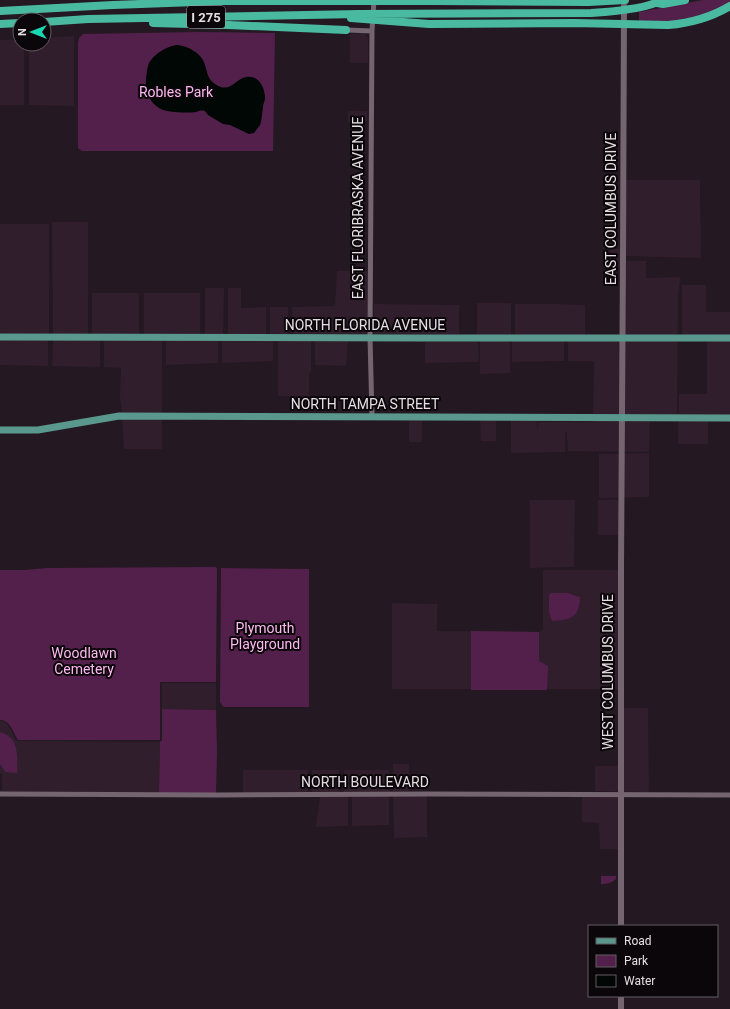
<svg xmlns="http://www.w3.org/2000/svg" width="730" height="1009" font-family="Roboto,sans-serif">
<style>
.built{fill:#301e2c}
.green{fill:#53204b}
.water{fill:#000704}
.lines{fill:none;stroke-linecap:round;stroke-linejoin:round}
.tertiary{stroke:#746571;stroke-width:5}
.secondary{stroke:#746571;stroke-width:6}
.primary{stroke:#5a988d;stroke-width:7}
.motorway{stroke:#49ba9f;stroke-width:8}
.labels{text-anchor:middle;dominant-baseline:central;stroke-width:4;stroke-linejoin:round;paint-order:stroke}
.shield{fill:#0a0609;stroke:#a59da3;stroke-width:1}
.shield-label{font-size:13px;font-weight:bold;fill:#e7dee5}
.park-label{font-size:14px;fill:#ffb9f1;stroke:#0a0609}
.street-label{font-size:14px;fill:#e7dee5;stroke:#0a0609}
</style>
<rect width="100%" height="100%" fill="#241822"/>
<path class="built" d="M 364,33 L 368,38 L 368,63 L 350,63 L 350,34 Z
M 74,36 L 74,106 L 29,105 L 29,44 L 44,44 L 44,38 Z
M 20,39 L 20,44 L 24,44 L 24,105 L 0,105 L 0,40 Z
M 348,111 L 367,111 L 367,121 L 348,122 Z
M 626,180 L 700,180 L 701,258 L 625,256 Z
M 52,222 L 88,222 L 88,335 L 53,335 Z
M 0,224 L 49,224 L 49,334 L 0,333 Z
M 610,249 L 621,249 L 621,265 L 618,267 L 609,267 Z
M 626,261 L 646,261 L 646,278 L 680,277 L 679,290 L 678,291 L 677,415 L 650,415 L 649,452 L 568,451 L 567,432 L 565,432 L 565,452 L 511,453 L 511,418 L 537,419 L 537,432 L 538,422 L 593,422 L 594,361 L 568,361 L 568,341 L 625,340 Z
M 337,271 L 368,271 L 368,335 L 293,335 L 292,307 L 335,306 Z
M 682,285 L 706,285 L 706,312 L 730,312 L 730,335 L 682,335 Z
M 205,288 L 224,288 L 223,335 L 205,335 Z
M 228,288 L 241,288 L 241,308 L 266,307 L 266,335 L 228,335 Z
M 92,293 L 139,293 L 139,335 L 92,335 Z
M 144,293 L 200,293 L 200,335 L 144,335 Z
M 477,303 L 511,303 L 511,335 L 477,335 Z
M 374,304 L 459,305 L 459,335 L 374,334 Z
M 515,304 L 558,304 L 585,305 L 585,335 L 564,336 L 564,361 L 512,362 L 512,341 L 515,341 Z
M 270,307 L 288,307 L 288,335 L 270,336 Z
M 480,338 L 510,338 L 510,373 L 480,374 Z
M 0,339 L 48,339 L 48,366 L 0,365 Z
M 53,339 L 100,339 L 100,367 L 52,366 Z
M 104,339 L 162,339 L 162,415 L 122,414 L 120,397 L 121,368 L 104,367 Z
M 166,339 L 218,339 L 218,363 L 166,365 Z
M 222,339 L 273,339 L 273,361 L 222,363 Z
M 278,339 L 311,339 L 311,371 L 309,373 L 309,397 L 278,396 Z
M 315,339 L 348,339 L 346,366 L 315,365 Z
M 707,339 L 730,339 L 730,418 L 708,418 L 708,444 L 678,444 L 679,394 L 707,394 Z
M 425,342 L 478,342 L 479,362 L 425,363 Z
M 122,418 L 162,419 L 162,449 L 124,449 Z
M 409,418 L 422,418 L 422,442 L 409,442 Z
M 480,418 L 496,418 L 496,441 L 481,441 Z
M 649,453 L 649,497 L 599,498 L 599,454 Z
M 530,500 L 575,500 L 574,567 L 530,568 Z
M 598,500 L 620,500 L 620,535 L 598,535 Z
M 543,570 L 620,570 L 619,689 L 392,689 L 392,603 L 437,604 L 437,631 L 539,632 L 543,630 Z
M 162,683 L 216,683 L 216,710 L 162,709 Z
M 623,708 L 648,708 L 649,792 L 595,791 L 595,766 L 622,766 Z
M 0,721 L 3,721 L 8,725 L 16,740 L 18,741 L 160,742 L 159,793 L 0,792 L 0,791 L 2,789 L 2,774 L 0,773 L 0,764 L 5,772 L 18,765 L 16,753 L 13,740 L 6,734 L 0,732 Z
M 393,764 L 409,764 L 409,791 L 393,791 Z
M 243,770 L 308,770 L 308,792 L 243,793 Z
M 312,770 L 339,770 L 339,792 L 312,793 Z
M 344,770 L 389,770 L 389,792 L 344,792 Z
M 320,796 L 348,796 L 348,826 L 316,827 Z
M 352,796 L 389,796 L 389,825 L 352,826 Z
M 393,796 L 427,796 L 427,837 L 394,838 Z
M 582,796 L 618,797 L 618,849 L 600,849 L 599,823 L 582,822 Z"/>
<path class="green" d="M 703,0 L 730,0 L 730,3 L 703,15 L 676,21 L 639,21 L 639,12 Z
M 199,32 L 275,33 L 273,151 L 82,151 L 78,148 L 78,43 L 79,38 L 83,34 Z
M 216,567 L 217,569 L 216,682 L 160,682 L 160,740 L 18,740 C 13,732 10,720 0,720 L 0,570 L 26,570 L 46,568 Z
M 221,568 L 309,569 L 309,707 L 224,707 L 222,705 L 220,702 Z
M 551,593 L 568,593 L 576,596 L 580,597 C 579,618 571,620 552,621 L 549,612 L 549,595 Z
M 471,631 L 539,632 L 539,661 L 548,666 L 547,690 L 471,690 Z
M 162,709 L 216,710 L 217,751 L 216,793 L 159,793 L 160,742 L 162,740 Z
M 0,732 C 4,733 8,735 11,738 C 18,745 18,764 17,773 L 5,772 L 0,764 Z
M 601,876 L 616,876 L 616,879 C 612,883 607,884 601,884 Z"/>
<path class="water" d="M 177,45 C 188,46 202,53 205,65 C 207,72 208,80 215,84 C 232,96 236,74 251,77 C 260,78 265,89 265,98 C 265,101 263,104 263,107 C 262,113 262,120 260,125 C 258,128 256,130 254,133 L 249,134 L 230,125 L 223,124 L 208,115 L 205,111 C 201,110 199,111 196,112 C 187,113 167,113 159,108 C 146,100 144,85 147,72 C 147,69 148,66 149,63 C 154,54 167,46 177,45 Z"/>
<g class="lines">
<path class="tertiary" d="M 346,30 L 372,31
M 372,417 L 370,337 L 372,31 L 374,0
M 0,794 L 218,795 L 429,794 L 730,795"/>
<path class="secondary" d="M 621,926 L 621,567 L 623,258 L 624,6
M 621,996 L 621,1009"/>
<path class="primary" d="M 0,337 L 422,338 L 730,338
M 0,430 L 38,430 L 119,416 L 730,418"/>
<path class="motorway" d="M 657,3 L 663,4 L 685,0
M 0,11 L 113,5 L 223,1 L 434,1 L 589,2 L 625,0
M 351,18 L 429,24 L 574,23 L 668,25 C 691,23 710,18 730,6
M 44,22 L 88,19 L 359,14 L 591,13 C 607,12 648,9 661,0
M 153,23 L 228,25 L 346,30
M 0,24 L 20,23"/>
</g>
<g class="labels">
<rect class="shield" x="187" y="6" width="38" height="22" rx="3"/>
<g class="shield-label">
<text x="206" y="17">I 275</text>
</g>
<g class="park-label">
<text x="176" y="92">Robles Park</text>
<text x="265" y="628">Plymouth<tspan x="265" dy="16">Playground</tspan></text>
<text x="84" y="653">Woodlawn<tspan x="84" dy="16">Cemetery</tspan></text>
</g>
<g class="street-label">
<text transform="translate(358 208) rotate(-90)">EAST FLORIBRASKA AVENUE</text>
<text transform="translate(611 209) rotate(-90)">EAST COLUMBUS DRIVE</text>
<text x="365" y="325">NORTH FLORIDA AVENUE</text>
<text x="365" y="404">NORTH TAMPA STREET</text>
<text transform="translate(608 672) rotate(-90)">WEST COLUMBUS DRIVE</text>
<text x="365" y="782">NORTH BOULEVARD</text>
</g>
</g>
<rect x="588" y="925" width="130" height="72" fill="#0a0609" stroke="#625c61"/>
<rect x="596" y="938" width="20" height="6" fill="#5a988d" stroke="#625c61"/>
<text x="624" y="945" font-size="12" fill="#e7dee5">Road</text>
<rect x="596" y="955" width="20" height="12" fill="#53204b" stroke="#625c61"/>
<text x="624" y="965" font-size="12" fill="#e7dee5">Park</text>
<rect x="596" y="975" width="20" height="12" fill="#000704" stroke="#625c61"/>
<text x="624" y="985" font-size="12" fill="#e7dee5">Water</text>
<g transform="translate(32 32) rotate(270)"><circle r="19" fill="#0a0609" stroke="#625c61"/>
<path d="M0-3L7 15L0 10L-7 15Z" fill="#1bd5b1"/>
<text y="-6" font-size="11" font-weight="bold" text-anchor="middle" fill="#e7dee5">N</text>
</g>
</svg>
